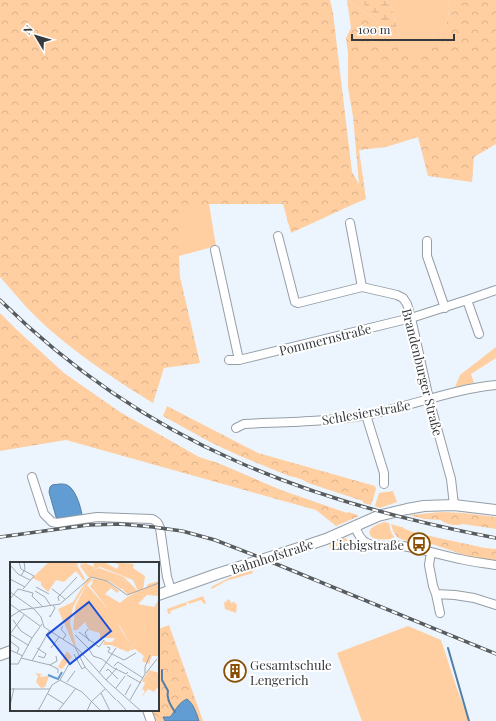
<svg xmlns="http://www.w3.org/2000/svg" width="496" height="721" font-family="'Playfair Display',serif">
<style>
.grass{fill:#ffcea1}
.forest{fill:url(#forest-crowns)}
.wetland{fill:url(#wetland-marsh)}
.water{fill:#619dd2;stroke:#547fa5}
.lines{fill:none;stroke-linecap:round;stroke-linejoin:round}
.stream{stroke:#547fa5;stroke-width:2}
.minor-casing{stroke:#959ea6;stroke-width:10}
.tertiary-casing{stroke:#959ea6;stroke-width:12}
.minor{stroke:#fff;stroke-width:8}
.tertiary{stroke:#fff;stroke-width:10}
.rail-casing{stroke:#575c60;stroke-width:3.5}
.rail{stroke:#fff;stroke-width:2;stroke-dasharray:6;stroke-linecap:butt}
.labels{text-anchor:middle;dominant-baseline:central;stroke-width:4;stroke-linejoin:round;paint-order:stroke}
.street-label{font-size:13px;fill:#363a3d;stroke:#fff}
.poi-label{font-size:13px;fill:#363a3d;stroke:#fff;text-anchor:end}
.inset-river{fill:none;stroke:#619dd2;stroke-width:2}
.inset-road{fill:none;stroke:#a3aab1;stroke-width:1}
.view{fill:#1d4ed8;fill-opacity:0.15;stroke:#1d4ed8;stroke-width:2}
.inset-edge{fill:none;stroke:#363a3d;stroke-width:2}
</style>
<defs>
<pattern id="forest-crowns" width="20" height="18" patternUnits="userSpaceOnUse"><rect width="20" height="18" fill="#ffcea1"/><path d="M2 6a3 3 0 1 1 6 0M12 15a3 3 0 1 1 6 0" fill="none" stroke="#dbb28c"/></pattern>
<pattern id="wetland-marsh" width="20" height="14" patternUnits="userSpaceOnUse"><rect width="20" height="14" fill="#ffcea1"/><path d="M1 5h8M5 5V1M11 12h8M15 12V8" fill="none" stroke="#dbb28c"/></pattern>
</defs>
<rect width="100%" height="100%" fill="#ecf5fe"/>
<path class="grass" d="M 347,0 L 361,0 L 367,8 L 379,18 L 384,25 L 393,32 L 397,40 L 402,40 C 400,37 398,34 398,31 C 394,20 395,9 386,0 L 450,0 L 448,18 L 446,25 L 433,37 L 413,62 L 385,28 L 381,27 L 374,19 Z
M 179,204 L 209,204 L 216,246 L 179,256 Z
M 496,347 L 496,358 L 471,374 L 474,383 L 455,387 L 460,375 Z
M 393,491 L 397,502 L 380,508 L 375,506 L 379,493 Z
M 384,522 L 389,523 L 391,532 L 394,537 L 394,538 L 393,539 C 387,539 381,540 376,539 C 374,538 372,538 371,536 C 365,528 379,524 384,522 Z
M 344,538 L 350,540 L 356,543 L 344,550 L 330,550 L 330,543 L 339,539 Z
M 252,570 L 253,573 L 226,581 L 212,589 L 211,587 L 231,577 Z
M 203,596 L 206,603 L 204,604 L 201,600 L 189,604 L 188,602 L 186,603 L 187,605 L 170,611 L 171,613 L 168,614 L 167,609 Z
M 229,599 L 231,603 L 234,602 L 237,605 L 236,613 L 225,609 L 224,603 Z
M 408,626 L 441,640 L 456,686 L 469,721 L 362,721 L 337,653 Z"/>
<path class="forest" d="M 0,0 L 330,0 L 333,13 L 352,172 L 359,184 L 353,117 L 348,87 L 348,53 L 346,38 L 351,28 L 347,0 L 374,19 L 381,27 L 385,28 L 413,61 L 433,37 L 446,25 L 448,18 L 450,0 L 496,0 L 496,144 L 474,157 L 472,182 L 428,176 L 418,137 L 386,147 L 359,150 L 366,199 L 354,204 L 291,233 L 283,204 L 179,204 L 179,256 L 180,277 L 200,363 L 164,368 L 153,403 C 111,377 70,350 35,316 C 23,304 12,290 0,277 Z
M 0,313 L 16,329 L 64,373 L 120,412 L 199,457 L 218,463 L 281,490 L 347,513 L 348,512 L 358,515 L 357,517 L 336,526 L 316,510 L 66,440 L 0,451 Z
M 167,406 L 258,453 L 375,486 L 376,489 L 371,505 L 363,503 L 363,501 L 308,483 C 302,479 296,477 289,476 L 240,456 L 210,442 L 163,416 Z
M 442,512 L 464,513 L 496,517 L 496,529 L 463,524 C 457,526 446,525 441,520 L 424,519 L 409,515 Z
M 391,524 L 404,528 L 405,529 L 416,533 L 485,548 L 496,549 L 496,562 L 473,558 L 432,544 L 403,540 L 397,537 L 393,531 Z
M 169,625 L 203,721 L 154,721 L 150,710 L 158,710 L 158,629 Z"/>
<path class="wetland" d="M 361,0 L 386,0 C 395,9 394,20 398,31 C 399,34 400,37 402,40 L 401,42 L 397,40 L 393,32 L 384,25 L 379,18 L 367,8 Z"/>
<path class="water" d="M 60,484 C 63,484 65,484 67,485 C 75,488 81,507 82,515 L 79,517 L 58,519 L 56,517 L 49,492 L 50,487 L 52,485 Z
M 187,699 C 194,704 196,713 199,721 L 165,721 L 163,717 L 170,717 C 176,710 178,703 187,699 Z"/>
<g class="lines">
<path class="stream" d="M 448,648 L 469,721
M 162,670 L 162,680 L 168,691 C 168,693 167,695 168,697 C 168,702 173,709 175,712"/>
<g class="minor-casing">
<path id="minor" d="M 350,223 L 362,287
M 278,236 L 295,302 L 298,303 L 362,287 L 397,295 L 403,298 L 407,304 L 411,318 L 429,399 L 451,479 L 454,505
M 427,241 L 427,256 L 445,308
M 215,250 L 239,360
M 467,300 L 479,334
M 229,360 L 239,360 L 411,318 L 467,300 L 496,290
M 366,415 L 384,473 L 384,484
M 236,428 L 244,424 C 285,422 326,422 366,415 C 409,407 452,389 496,385
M 32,477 L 44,514 L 52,522 L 57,523 L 97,517 L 152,519 C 157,521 158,523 160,528 L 167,577 L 171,590
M 355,526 C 357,532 360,540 367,543 C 376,548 393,545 403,546 C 422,549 441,555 460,559 C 472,562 484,563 496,565
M 431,552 L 429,565 L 433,586 L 436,594 L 440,613
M 436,594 L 455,595 L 474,598 L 496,605
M 147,710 L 151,721"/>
</g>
<g class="tertiary-casing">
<path id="tertiary" d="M 158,595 L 217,574 L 308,545 L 326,539 L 378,516 L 407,509 L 424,506 L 454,505 L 496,510
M 0,655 L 11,651"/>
</g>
<use href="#minor" class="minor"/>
<use href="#tertiary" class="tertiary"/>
<g class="rail-casing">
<path id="rail" d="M 0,300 C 68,367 149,423 236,461 C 319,498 407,521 496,538
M 0,537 L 88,525 L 120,524 L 153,527 L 182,531 L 215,540 L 264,559 L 496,654"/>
</g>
<use href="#rail" class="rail"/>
</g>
<defs>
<g id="bus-ring" transform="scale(1.15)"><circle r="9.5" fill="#fff" stroke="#895004" stroke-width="1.5"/><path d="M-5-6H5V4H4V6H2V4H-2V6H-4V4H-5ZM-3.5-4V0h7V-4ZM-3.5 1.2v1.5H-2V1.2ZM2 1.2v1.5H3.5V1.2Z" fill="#895004"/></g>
<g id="building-ring" transform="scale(1.15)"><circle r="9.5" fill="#fff" stroke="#895004" stroke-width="1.5"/><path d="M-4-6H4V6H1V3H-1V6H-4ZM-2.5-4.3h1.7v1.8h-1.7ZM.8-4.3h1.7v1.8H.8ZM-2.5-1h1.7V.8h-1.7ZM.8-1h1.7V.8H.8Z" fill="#895004"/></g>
</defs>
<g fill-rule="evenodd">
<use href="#bus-ring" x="419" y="544"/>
<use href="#building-ring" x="235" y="671"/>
</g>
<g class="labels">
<g class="street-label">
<text transform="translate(325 339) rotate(-14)">Pommernstraße</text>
<text transform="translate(423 372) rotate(76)">Brandenburger Straße</text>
<text transform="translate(366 412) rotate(-10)">Schlesierstraße</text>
<text transform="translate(272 556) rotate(-18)">Bahnhofstraße</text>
</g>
<g class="poi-label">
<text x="404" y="544">Liebigstraße</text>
<text x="250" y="664" text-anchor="start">Gesamtschule<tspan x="250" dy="15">Lengerich</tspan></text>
</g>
</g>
<g transform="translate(10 562)">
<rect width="149" height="149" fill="#ecf5fe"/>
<path d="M 90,9 L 120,21 L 126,28 L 114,29 L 112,25 L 104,15 L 102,16 L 107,20 L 105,21 L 98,15 L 89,14 ZM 82,22 L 99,46 L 99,48 L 80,24 ZM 108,60 L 134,64 L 136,68 L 118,90 L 113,88 L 119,80 ZM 57,89 L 62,95 L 52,107 L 48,105 ZM 139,108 L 149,111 L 149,120 L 139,114 L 135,121 L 132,119 Z" fill="#ffcea1"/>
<path d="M 39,0 L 68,0 L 67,3 L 75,17 L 74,19 L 66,9 L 54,20 L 46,18 L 38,30 L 31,23 L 31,20 L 22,16 ZM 72,0 L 74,0 L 71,4 L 75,1 L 84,5 L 83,0 L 94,0 L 107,7 L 109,3 L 104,0 L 124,2 L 123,6 L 135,14 L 133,28 L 119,33 L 99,19 L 78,15 L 70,4 ZM 90,5 L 123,18 L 128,29 L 114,15 L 89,6 L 81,8 ZM 105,15 L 120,21 L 126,28 L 118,27 L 114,29 L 111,27 L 114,26 ZM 78,16 L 97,19 L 109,29 L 107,31 L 101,26 L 95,32 L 110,41 L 117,35 L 136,26 L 138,22 L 149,19 L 149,34 L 137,33 L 128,42 L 144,45 L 149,37 L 149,94 L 142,94 L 139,102 L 132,99 L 134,94 L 125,87 L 119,89 L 136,68 L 134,64 L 121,78 L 107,61 L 119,80 L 113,88 L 101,83 L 93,83 L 95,77 L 96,80 L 102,80 L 105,76 L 90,76 L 90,71 L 79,68 L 75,60 L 67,68 L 63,68 L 65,45 L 78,19 L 63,45 L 60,61 L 66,84 L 64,84 L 48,47 L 63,40 ZM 83,17 L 82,22 L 99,48 L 77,23 ZM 25,111 L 37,113 L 31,112 L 30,115 L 39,114 L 35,125 L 31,126 L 26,120 L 28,114 ZM 139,114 L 149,120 L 149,124 L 144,130 L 138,127 L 131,136 L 135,129 L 132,127 Z" fill="#ffcea1" fill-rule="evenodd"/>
<path class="inset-river" d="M 38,113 L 48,117 L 52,110"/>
<path class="inset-road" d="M 9,0 L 11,7 L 24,14 L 13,27M 0,3 L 8,12 L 20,18M 11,14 L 15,7 L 14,0M 0,17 L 15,25M 26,25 L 39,32M 42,27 L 55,37M 25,29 L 35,35 L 41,44M 0,30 L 24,47M 23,31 L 22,34 L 33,45M 0,37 L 8,27 L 23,31M 49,39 L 48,35 L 67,15M 0,42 L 30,64M 24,47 L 31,55 L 34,65 L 68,87 L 96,118 L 131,149M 40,53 L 40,55 L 45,46 L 43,43M 0,55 L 11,48 L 50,42 L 81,15 L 97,19 L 117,33 L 149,21M 3,58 L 11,69 L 22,76M 78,67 L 75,71 L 79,79M 69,70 L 89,85 L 94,78M 0,72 L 14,53M 0,72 L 18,83M 65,73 L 79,87 L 83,94 L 92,97M 53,77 L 56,73 L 51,67 L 53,64M 0,79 L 9,86 L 7,91M 65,85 L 75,105 L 106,138M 97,85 L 100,86 L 98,90 L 114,98 L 126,91M 27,86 L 36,92 L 34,96 L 28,94M 41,86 L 49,75M 0,88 L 13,94M 64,92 L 72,107 L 75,105M 11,96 L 40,103 L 48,107 L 48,111M 92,97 L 102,105 L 116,112 L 118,110M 22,99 L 39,69M 0,102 L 8,102 L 22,76 L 32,62M 40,103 L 47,99 L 46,94M 104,104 L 108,100 L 133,116M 96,109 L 98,107 L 108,117M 89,111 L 106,86M 136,111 L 147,97M 117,113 L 131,121M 50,118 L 59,102M 96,118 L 107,106M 57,120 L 65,109M 106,126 L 115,114M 0,127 L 40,127M 91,131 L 100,149M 38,132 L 54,142M 115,133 L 121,122M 107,138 L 117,149M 120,138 L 135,112 L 135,105 L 140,93M 0,144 L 4,126M 28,149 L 42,123 L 50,118 L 72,130 L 91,149M 48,149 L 66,126M 77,149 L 81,140 L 95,127"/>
<path class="view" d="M 79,40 L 101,69 L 60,102 L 37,73 Z"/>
<rect width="149" height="149" class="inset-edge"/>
</g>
<g transform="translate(36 36) rotate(308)" stroke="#ffffff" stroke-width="3" paint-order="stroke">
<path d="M0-3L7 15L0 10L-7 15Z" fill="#363a3d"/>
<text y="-6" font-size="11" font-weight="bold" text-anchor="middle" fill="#363a3d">N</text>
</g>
<path d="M352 34v6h102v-6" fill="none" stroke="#363a3d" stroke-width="2"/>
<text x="358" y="34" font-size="12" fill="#363a3d" stroke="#ffffff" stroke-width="3" paint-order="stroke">100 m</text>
</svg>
